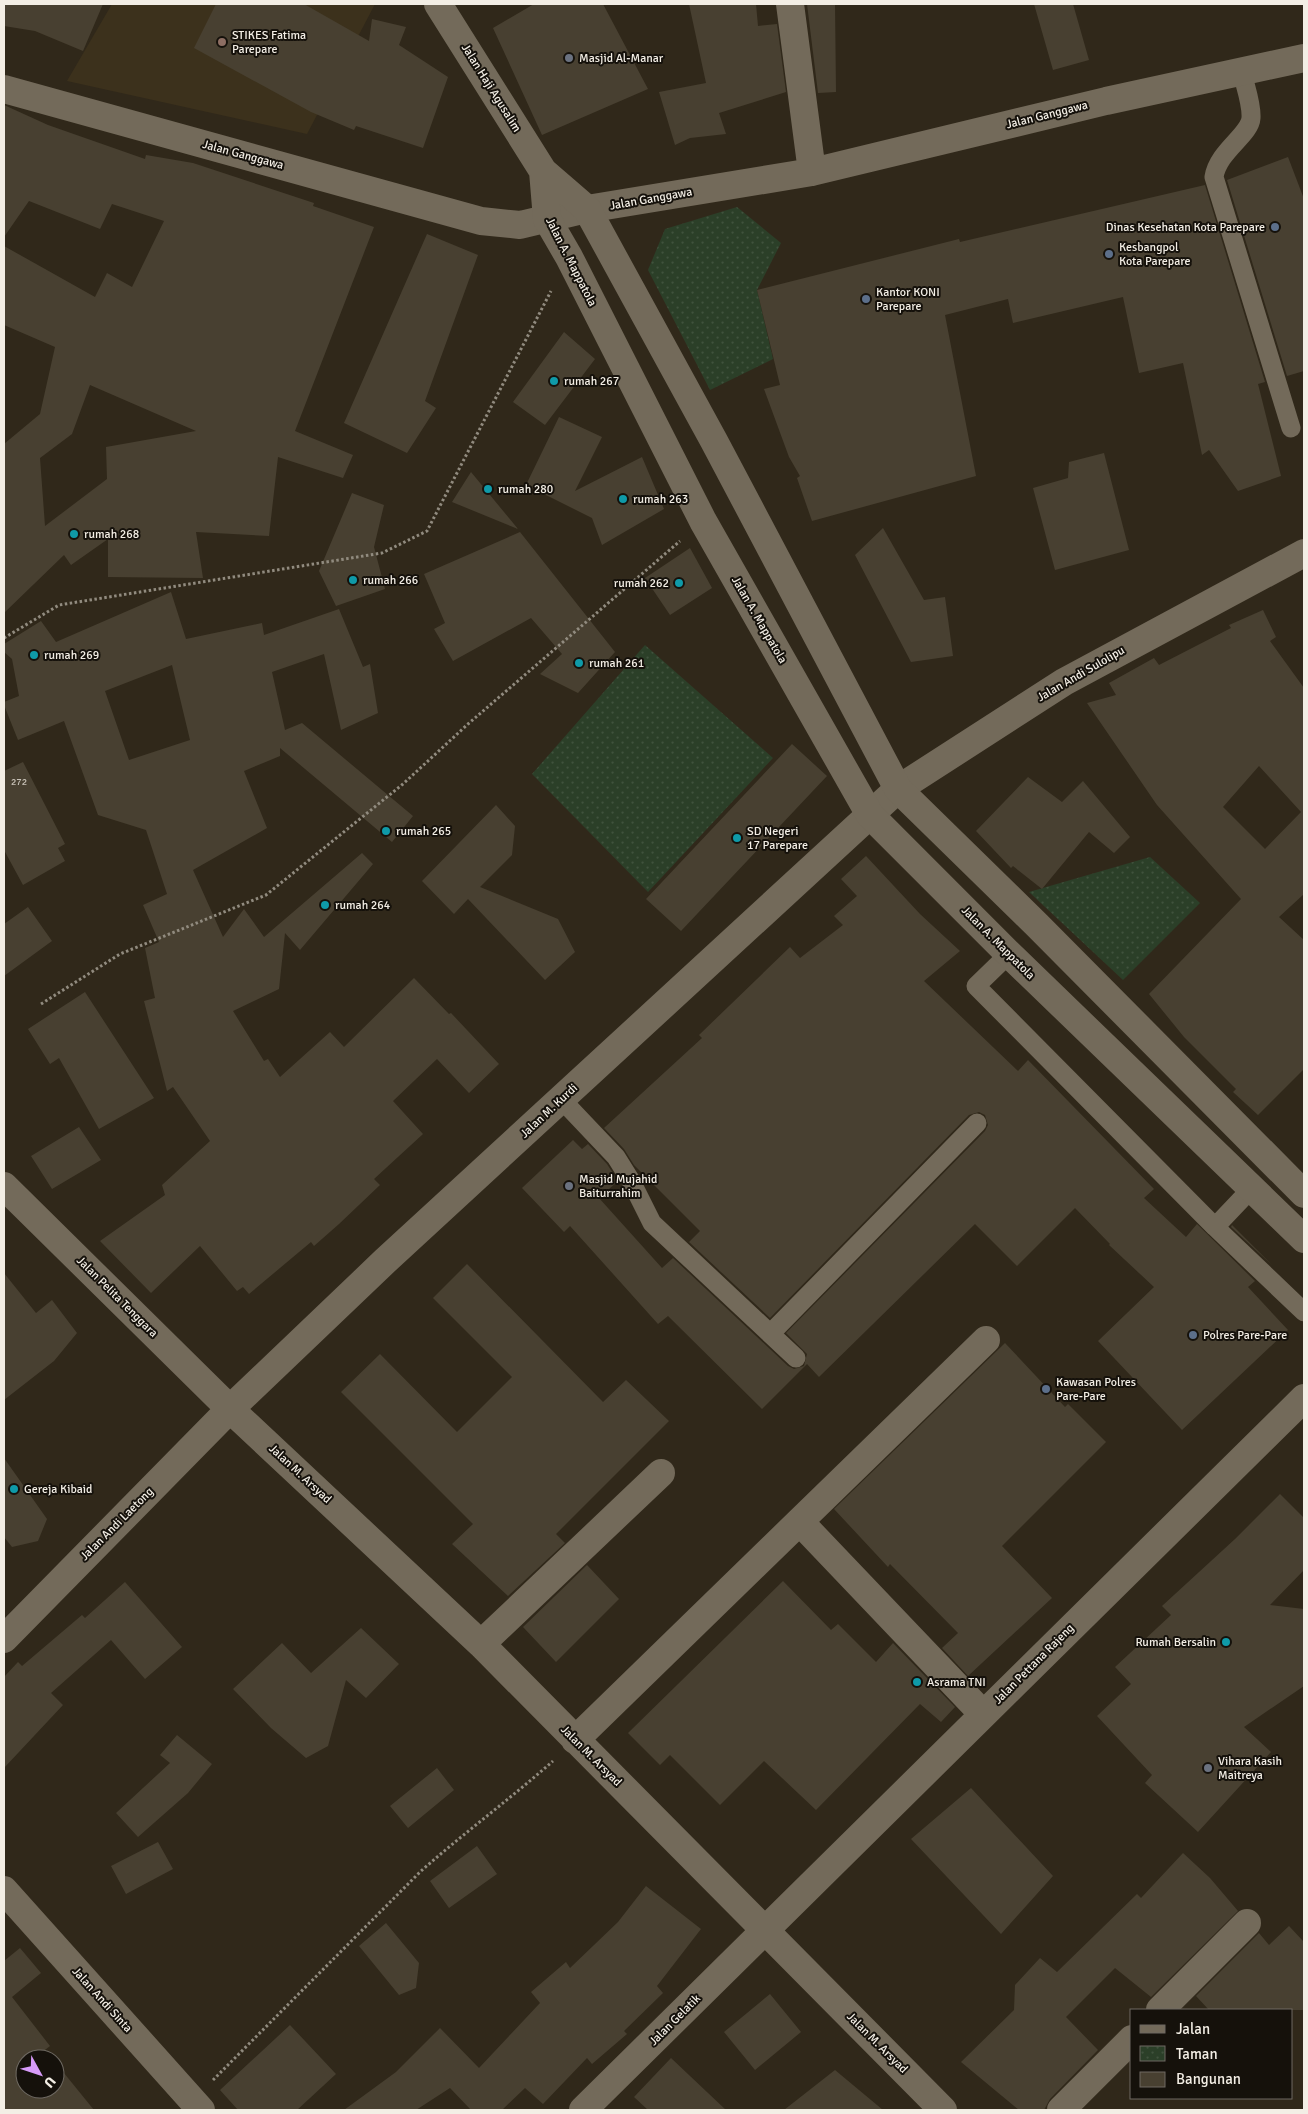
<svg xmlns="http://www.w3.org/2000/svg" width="1308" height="2114" font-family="Signika,sans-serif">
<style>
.built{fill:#3c311c}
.park{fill:url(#park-dots)}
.building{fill:#484031;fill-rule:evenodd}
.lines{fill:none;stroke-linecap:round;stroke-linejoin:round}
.path{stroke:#918b7f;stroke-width:3;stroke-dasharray:2.5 2.5;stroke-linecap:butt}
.service{stroke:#736a5a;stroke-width:19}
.minor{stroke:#736a5a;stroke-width:28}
.tertiary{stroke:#736a5a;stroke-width:28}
.education-dot{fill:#8d6e63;stroke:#15110b;stroke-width:2}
.worship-dot{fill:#6b7280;stroke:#15110b;stroke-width:2}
.service-dot{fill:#5c6f8a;stroke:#15110b;stroke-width:2}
.culture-dot{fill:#0f9aa8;stroke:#15110b;stroke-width:2}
.labels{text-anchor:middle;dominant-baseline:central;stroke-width:4;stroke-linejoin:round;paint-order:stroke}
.number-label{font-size:10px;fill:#c8c2b8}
.poi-label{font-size:12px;fill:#f3eee5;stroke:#15110b;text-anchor:start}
.street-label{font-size:12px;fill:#f3eee5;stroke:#15110b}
</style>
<defs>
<pattern id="park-dots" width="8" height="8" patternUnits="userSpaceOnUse" patternTransform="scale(1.25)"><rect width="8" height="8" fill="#2b3f28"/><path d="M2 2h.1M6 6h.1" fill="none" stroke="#40523d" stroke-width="1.8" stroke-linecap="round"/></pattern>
</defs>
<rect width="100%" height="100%" fill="#30281a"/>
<path class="built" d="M 112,4 L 375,4 L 307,134 L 67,81 Z"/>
<path class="park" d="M 737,207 L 781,243 L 757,290 L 773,359 L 710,390 L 648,270 L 665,229 Z
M 645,645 L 773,758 L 648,892 L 532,774 Z
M 1150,857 L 1200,903 L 1123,980 L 1029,892 Z"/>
<path class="building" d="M 4,4 L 103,4 L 83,51 L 35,31 L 4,26 Z
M 216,4 L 304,4 L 369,41 L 372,19 L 406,27 L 399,45 L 448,77 L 423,148 L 356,126 L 354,130 L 311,112 L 194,48 Z
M 534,4 L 603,4 L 648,89 L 542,135 L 493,28 Z
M 689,4 L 756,4 L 758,26 L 777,24 L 786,92 L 719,113 L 726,134 L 690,138 L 675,145 L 659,92 L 706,83 Z
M 807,4 L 835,4 L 836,92 L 818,93 Z
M 1034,4 L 1073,4 L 1089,60 L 1053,70 Z
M 4,105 L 48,125 L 145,159 L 146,155 L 193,163 L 314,203 L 313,206 L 374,227 L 295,431 L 353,455 L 343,478 L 278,457 L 269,536 L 196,532 L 203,578 L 108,577 L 108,539 L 71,565 L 64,555 L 4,613 L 4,444 L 40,414 L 55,347 L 4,325 L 4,246 L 95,297 L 107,273 L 132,287 L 164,221 L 112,204 L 100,229 L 29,201 L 4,237 ZM 90,385 L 196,431 L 106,447 L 107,479 L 45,526 L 40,458 L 72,434 Z
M 1288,157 L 1304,199 L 1304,371 L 1287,376 L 1227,180 Z
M 1205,185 L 1265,382 L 1258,384 L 1281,476 L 1238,491 L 1209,450 L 1202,455 L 1183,363 L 1139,373 L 1123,297 L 1013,323 L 1008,299 L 945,315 L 976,476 L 812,521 L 797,478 L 800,476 L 789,457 L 764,389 L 780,385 L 757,290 L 959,239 L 960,242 Z
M 427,234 L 478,255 L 425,401 L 436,408 L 407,453 L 344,423 Z
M 564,332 L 595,359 L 545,425 L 513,402 Z
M 559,417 L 602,437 L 575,491 L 642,457 L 664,509 L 602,545 L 592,518 L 526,485 Z
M 1104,453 L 1129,550 L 1055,570 L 1033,488 L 1068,478 L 1069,462 Z
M 471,472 L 518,529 L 452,502 Z
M 352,493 L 384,505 L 374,547 L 385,589 L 336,606 L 319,571 Z
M 883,528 L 924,600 L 945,597 L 953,656 L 911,662 L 855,555 Z
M 520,532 L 615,652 L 578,693 L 540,674 L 562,654 L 531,618 L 453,661 L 434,629 L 445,623 L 424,574 Z
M 690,548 L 712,588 L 670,615 L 645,578 Z
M 171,592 L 186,639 L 262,623 L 264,635 L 339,609 L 363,667 L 370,664 L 378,713 L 341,730 L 324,654 L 272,672 L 285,730 L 302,723 L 413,816 L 392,842 L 280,748 L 280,756 L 244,771 L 267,828 L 193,870 L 223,937 L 244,909 L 264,937 L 362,853 L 373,864 L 300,950 L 285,933 L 279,989 L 233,1011 L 264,1061 L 268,1059 L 280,1077 L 330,1032 L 344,1047 L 414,978 L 449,1014 L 451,1013 L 499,1064 L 469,1093 L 437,1059 L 393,1101 L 423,1134 L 374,1179 L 380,1185 L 339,1224 L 314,1246 L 311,1242 L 249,1294 L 243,1287 L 237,1291 L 200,1246 L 151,1293 L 100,1241 L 165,1195 L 162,1185 L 210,1141 L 173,1087 L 167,1091 L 144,1001 L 155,998 L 145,948 L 159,942 L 143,905 L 167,894 L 146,830 L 98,815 L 64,721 L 18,740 L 4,705 L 4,702 L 19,696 L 12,659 L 4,652 L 4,644 L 41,621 L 56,642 ZM 172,665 L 190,740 L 129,760 L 105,691 Z
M 1263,610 L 1276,637 L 1270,641 L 1304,688 L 1304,894 L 1279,917 L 1304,940 L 1304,1069 L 1258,1115 L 1233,1092 L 1236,1089 L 1184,1037 L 1149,994 L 1241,899 L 1157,805 L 1087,703 L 1116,695 L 1109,683 L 1154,658 L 1159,665 L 1231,628 L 1229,625 ZM 1259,766 L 1301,812 L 1265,849 L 1223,807 Z
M 792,744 L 827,776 L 681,931 L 646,899 Z
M 23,762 L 65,844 L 58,848 L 65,861 L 23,885 L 4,850 L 4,771 Z
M 1028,777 L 1062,802 L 1083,781 L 1130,837 L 1114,853 L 1089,832 L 1042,889 L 1013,866 L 1011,868 L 976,831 Z
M 496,805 L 515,826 L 512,855 L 480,887 L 558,919 L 575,952 L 545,980 L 468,899 L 454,914 L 422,881 Z
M 866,856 L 920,914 L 960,951 L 924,981 L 1018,1071 L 1028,1060 L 1154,1189 L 1144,1198 L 1186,1237 L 1197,1224 L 1255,1281 L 1248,1287 L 1288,1330 L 1182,1430 L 1098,1341 L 1154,1287 L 1109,1245 L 1110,1244 L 1075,1208 L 1017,1266 L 975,1224 L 819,1377 L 807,1364 L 762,1409 L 668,1316 L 658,1324 L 570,1226 L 564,1232 L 522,1188 L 573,1140 L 582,1149 L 588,1144 L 607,1164 L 618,1181 L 599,1198 L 662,1268 L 673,1258 L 788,1366 L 794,1369 L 804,1366 L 807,1354 L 786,1333 L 985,1131 L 988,1125 L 985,1115 L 979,1112 L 969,1115 L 770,1318 L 689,1242 L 700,1231 L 634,1165 L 624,1149 L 604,1128 L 702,1038 L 699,1035 L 790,947 L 800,958 L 843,925 L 834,916 L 857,896 L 841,879 Z
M 28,907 L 52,941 L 4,976 L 4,924 Z
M 85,992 L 154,1098 L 99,1129 L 59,1058 L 50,1064 L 28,1029 Z
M 79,1127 L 101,1160 L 52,1189 L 31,1156 Z
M 1232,1225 L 1272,1265 L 1231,1227 Z
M 467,1264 L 603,1402 L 626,1380 L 669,1421 L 556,1534 L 565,1543 L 508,1596 L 452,1544 L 473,1524 L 341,1392 L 380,1354 L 457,1432 L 512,1377 L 433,1298 Z
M 4,1273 L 36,1313 L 52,1300 L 77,1333 L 54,1361 L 4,1400 Z
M 1005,1343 L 1065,1407 L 1068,1404 L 1106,1442 L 1002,1546 L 1052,1598 L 968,1676 L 942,1648 L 958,1633 L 890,1564 L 888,1567 L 834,1509 Z
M 4,1458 L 47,1519 L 38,1541 L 12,1547 L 4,1537 Z
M 1280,1494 L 1304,1518 L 1304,1570 L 1270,1605 L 1304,1609 L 1304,1686 L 1244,1727 L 1271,1752 L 1198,1832 L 1145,1783 L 1152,1775 L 1097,1716 L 1131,1684 L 1115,1667 L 1171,1615 L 1162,1606 L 1235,1539 Z
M 587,1565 L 619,1599 L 556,1662 L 523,1627 Z
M 783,1581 L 831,1630 L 838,1624 L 876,1662 L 893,1643 L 955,1707 L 941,1722 L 920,1704 L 816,1810 L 764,1761 L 720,1805 L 670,1755 L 660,1765 L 628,1733 Z
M 125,1582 L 182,1647 L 145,1679 L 111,1640 L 51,1693 L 63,1705 L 4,1768 L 4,1677 L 18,1662 L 22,1666 L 82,1615 L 85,1618 Z
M 361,1628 L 399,1664 L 366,1698 L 346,1680 L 328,1746 L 306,1758 L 271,1728 L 233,1689 L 282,1643 L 311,1673 Z
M 177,1735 L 212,1764 L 188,1793 L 138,1837 L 116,1813 L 170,1763 L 160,1755 Z
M 437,1768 L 454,1790 L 408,1828 L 390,1806 Z
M 971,1788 L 1053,1876 L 1001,1934 L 911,1839 Z
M 158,1842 L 173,1869 L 126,1894 L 111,1866 Z
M 477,1846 L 497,1874 L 449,1908 L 430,1881 Z
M 1183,1853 L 1210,1878 L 1238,1911 L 1151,1997 L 1115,1968 L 1066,2017 L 1098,2050 L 1050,2099 L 1044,2110 L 1019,2110 L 961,2062 L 1014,2010 L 1015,1985 L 1040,1958 L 1057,1972 L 1137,1894 L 1141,1898 Z
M 646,1886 L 701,1929 L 657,1986 L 663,1993 L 624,2031 L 627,2034 L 592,2064 L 587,2058 L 543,2104 L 525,2088 L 502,2110 L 471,2110 L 450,2088 L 416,2110 L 344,2110 L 396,2072 L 440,2028 L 479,2068 L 540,2003 L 531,1992 L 566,1962 L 570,1968 L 618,1922 Z
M 386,1923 L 419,1963 L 416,1988 L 399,1995 L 359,1946 Z
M 1289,1926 L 1304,1942 L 1304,2010 L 1209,2010 L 1196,1996 L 1259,1933 L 1269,1945 Z
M 20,1948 L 41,1973 L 12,1997 L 50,2046 L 45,2050 L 52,2059 L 25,2059 L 25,2089 L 55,2089 L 55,2062 L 94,2110 L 4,2110 L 4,1961 Z
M 770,1994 L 801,2032 L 755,2070 L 724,2032 Z
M 290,2025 L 336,2074 L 297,2110 L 238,2110 L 220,2090 Z
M 671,2058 L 726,2110 L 648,2110 L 634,2097 Z
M 835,2070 L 883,2110 L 784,2110 Z"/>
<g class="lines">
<path class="path" d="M 4,638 L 59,605 L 382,553 L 427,531 L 551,291
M 41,1004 L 120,954 L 266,895 L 403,784 L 468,724 L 680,541
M 213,2080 L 421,1871 C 464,1833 510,1799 553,1761"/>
<path class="service" d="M 1242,72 C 1245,86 1252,104 1251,118 C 1250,135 1218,151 1214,177 L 1291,428
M 1009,954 L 976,986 L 1215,1227 L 1252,1188
M 561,1099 L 616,1157 L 631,1181 L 652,1223 L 796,1358
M 1215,1227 L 1304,1312
M 771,1333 L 977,1123"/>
<path class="minor" d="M 790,4 L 812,172
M 4,89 L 481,221 L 520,225 L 587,209 L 812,172 L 1106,101 L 1304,58
M 4,1186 L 230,1409 L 481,1644 L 943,2110
M 801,1523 L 983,1714
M 4,1639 L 230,1409 L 385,1261 L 898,789 L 1064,682 L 1304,553
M 481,1644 L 661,1473
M 575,1740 L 986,1340
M 4,1890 L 201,2110
M 1160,2010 L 1247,1923
M 583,2110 L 1304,1398
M 1061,2110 L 1132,2039"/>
<path class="tertiary" d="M 438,4 L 543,171 L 587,209 L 714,441 L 898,789 L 1037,925 L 1304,1194
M 543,171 L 547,219 L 569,257 L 703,521 L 870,815 L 1009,954 L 1304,1239"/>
</g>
<circle class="education-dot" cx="222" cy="42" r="5"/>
<g class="worship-dot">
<circle cx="569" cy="58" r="5"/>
<circle cx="569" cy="1186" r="5"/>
<circle cx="1208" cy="1768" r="5"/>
</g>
<g class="service-dot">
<circle cx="1275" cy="227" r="5"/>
<circle cx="1109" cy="254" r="5"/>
<circle cx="866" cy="299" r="5"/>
<circle cx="1193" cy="1335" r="5"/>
<circle cx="1046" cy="1389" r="5"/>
</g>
<g class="culture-dot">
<circle cx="554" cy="381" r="5"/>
<circle cx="488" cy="489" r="5"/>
<circle cx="623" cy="499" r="5"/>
<circle cx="74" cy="534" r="5"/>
<circle cx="353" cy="580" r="5"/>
<circle cx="679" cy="583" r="5"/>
<circle cx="34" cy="655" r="5"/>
<circle cx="579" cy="663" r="5"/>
<circle cx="386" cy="831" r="5"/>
<circle cx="737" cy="838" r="5"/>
<circle cx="325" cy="905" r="5"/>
<circle cx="14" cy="1489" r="5"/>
<circle cx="1226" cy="1642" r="5"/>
<circle cx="917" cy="1682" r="5"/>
</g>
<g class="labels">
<g class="number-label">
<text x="19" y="782">272</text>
</g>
<g class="poi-label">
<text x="232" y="35">STIKES Fatima<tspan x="232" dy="14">Parepare</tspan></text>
<text x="579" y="58">Masjid Al-Manar</text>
<text x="1265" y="227" text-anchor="end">Dinas Kesehatan Kota Parepare</text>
<text x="1119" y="247">Kesbangpol<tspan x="1119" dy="14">Kota Parepare</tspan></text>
<text x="876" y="292">Kantor KONI<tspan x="876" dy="14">Parepare</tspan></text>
<text x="564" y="381">rumah 267</text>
<text x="498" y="489">rumah 280</text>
<text x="633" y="499">rumah 263</text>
<text x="84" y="534">rumah 268</text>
<text x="363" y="580">rumah 266</text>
<text x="669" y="583" text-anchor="end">rumah 262</text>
<text x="44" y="655">rumah 269</text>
<text x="589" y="663">rumah 261</text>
<text x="396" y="831">rumah 265</text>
<text x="747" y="831">SD Negeri<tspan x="747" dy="14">17 Parepare</tspan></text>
<text x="335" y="905">rumah 264</text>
<text x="579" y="1179">Masjid Mujahid<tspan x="579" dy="14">Baiturrahim</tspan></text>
<text x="1203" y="1335">Polres Pare-Pare</text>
<text x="1056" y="1382">Kawasan Polres<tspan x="1056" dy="14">Pare-Pare</tspan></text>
<text x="24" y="1489">Gereja Kibaid</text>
<text x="1216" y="1642" text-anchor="end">Rumah Bersalin</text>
<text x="927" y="1682">Asrama TNI</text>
<text x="1218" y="1761">Vihara Kasih<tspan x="1218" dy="14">Maitreya</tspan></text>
</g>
<g class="street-label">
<text transform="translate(491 88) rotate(58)">Jalan Haji Agusalim</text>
<text transform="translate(1047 115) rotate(-14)">Jalan Ganggawa</text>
<text transform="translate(243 155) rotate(15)">Jalan Ganggawa</text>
<text transform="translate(651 199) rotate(-10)">Jalan Ganggawa</text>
<text transform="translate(571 262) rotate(63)">Jalan A. Mappatola</text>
<text transform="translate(759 620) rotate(60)">Jalan A. Mappatola</text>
<text transform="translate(1081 674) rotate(-30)">Jalan Andi Sulolipu</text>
<text transform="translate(998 943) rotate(45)">Jalan A. Mappatola</text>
<text transform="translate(549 1111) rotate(-43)">Jalan M. Kurdi</text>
<text transform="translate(117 1297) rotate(45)">Jalan Pelita Tenggara</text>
<text transform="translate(300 1474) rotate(43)">Jalan M. Arsyad</text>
<text transform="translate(117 1524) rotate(-45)">Jalan Andi Laetong</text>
<text transform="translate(1034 1664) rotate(-45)">Jalan Pettana Rajeng</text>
<text transform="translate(591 1756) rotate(45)">Jalan M. Arsyad</text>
<text transform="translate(102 2000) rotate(48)">Jalan Andi Sinta</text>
<text transform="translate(675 2020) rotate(-45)">Jalan Gelatik</text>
<text transform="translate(877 2043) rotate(45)">Jalan M. Arsyad</text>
</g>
</g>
<rect width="1308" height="2114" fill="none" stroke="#f3eee5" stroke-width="10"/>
<rect x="1130" y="2009" width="162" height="90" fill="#15110b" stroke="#6e6962"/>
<rect x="1140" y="2025" width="25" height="8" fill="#736a5a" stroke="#6e6962"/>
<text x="1176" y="2034" font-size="15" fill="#f3eee5">Jalan</text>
<rect x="1140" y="2046" width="25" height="15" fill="url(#park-dots)" stroke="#6e6962"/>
<text x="1176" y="2059" font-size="15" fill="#f3eee5">Taman</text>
<rect x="1140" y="2072" width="25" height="15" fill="#484031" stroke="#6e6962"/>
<text x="1176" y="2084" font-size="15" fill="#f3eee5">Bangunan</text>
<g transform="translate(40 2074) rotate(130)"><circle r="24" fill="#15110b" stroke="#6e6962"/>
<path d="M0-4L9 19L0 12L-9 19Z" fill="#d79bf9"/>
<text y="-8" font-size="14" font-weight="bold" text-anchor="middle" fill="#f3eee5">U</text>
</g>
</svg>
